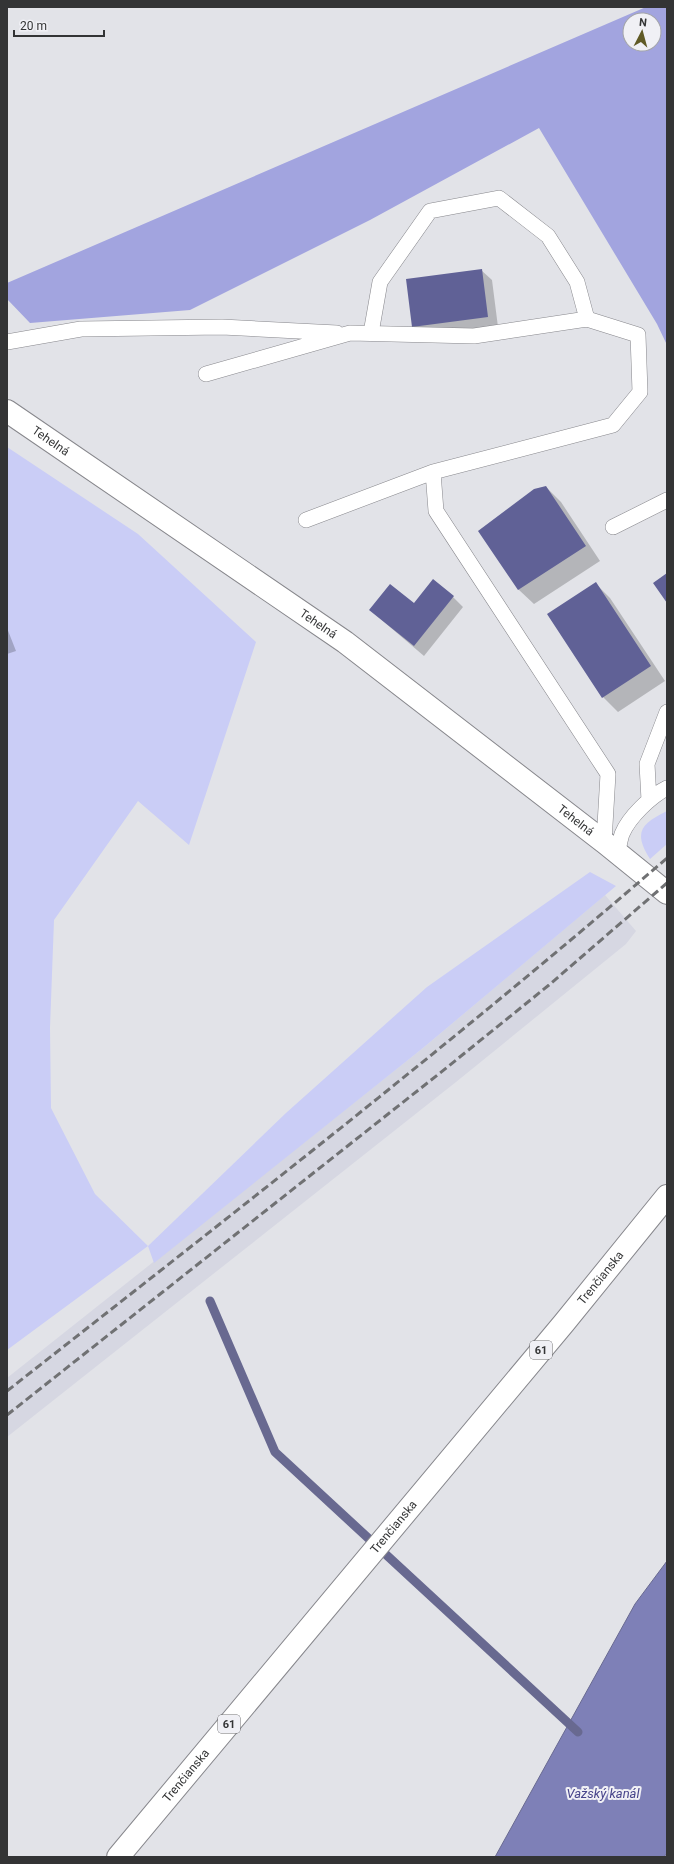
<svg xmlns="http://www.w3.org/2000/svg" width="674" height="1864" font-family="Roboto,sans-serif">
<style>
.built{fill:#d6d7e2}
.green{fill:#cacdf6}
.forest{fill:#a2a4df;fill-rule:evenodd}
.water{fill:#7e80b7;stroke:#686990}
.shadow{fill:#0003}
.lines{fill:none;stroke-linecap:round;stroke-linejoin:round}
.stream{stroke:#686990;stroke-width:9}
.building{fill:#606196}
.lane-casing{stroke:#87878c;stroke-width:16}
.street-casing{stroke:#87878c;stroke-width:24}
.primary-casing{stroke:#87878c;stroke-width:24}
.lane{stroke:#fff;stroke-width:15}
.street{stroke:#fff;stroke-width:22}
.primary{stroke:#fff;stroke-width:22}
.rail{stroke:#707173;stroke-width:3;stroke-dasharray:8 4;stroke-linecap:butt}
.labels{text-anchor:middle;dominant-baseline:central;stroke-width:4;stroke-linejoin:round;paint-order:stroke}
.shield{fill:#f0f0f5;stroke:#6c6c6f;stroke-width:1}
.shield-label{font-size:11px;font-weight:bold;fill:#333435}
.street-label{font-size:12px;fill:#333435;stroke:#f0f0f5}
.water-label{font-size:13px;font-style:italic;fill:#47448b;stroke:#f0f0f5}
</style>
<rect width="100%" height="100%" fill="#e2e3e8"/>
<path class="built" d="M 605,895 L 636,931 L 626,944 L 456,1082 L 7,1437 L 7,1378 L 423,1048 Z"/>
<path class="green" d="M 7,447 L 138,534 L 256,642 L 189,845 L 138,801 L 54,920 L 50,1028 L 51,1108 L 95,1194 L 148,1246 L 286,1113 L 427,987 L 590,872 L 616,886 L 423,1048 L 154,1263 L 148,1246 L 7,1350 Z
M 667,811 L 667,844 L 650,859 C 633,832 641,824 667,811 Z"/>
<path class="forest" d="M 646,7 L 667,7 L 667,345 L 657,324 L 539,128 L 370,220 L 190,310 L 30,323 L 7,299 L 7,283 ZM 630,20 L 654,20 L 654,44 L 630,44 Z"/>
<path class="water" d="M 667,1561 L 667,1853 L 664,1857 L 495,1857 L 635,1604 Z"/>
<path class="shadow" d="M 481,270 L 492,280 L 498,327 L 424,337 L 413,326 Z
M 546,487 L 561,502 L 600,561 L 534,604 L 519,590 L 479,531 Z
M 596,584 L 610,598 L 665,681 L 618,712 L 603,697 Z
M 453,597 L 463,607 L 424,656 L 370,610 Z
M 7,628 L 16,651 L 7,654 Z"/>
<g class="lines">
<path class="stream" d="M 210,1301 L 275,1452 L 578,1732"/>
</g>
<path class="building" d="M 482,269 L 488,317 L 412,327 L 406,279 Z
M 546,486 L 586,546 L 518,590 L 478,531 L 534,489 Z
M 667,573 L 667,603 L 653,583 Z
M 433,579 L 454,596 L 414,646 L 369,610 L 390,584 L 414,603 Z
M 596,582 L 651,666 L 602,698 L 547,614 Z"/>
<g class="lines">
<g class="lane-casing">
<path id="lane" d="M 371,333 L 380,282 L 430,211 L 499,198 L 548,236 L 577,282 L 587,319
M 7,342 L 81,329 L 222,327 L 337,333
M 206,374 L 350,333 L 474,336 L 587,319 L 638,335 L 640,392 L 613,425 L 433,472 L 436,511 L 608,774 L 604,842
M 306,520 L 433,472
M 613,527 L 667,500
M 649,800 L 647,764 L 667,712
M 617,853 C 619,847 620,840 622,834 C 629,817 651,796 667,788"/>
</g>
<g class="street-casing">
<g id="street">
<path id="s1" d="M 7,411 L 345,642 L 604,842 L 667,893"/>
</g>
</g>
<g class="primary-casing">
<g id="primary">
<path id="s2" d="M 118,1857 L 564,1323 L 667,1196"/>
</g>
</g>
<use href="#lane" class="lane"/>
<use href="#street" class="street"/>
<use href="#primary" class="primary"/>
<path class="rail" d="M 7,1391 C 230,1216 453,1043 667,858
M 7,1415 L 440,1073 L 549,985 L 667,883"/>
</g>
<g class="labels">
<g class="shield">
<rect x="530" y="1341" width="22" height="18" rx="3"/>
<rect x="218" y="1715" width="22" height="18" rx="3"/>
</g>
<g class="shield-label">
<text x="541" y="1350">61</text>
<text x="229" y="1724">61</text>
</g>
<g class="street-label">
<text stroke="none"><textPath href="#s1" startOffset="53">Tehelná</textPath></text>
<text stroke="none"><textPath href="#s1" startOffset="377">Tehelná</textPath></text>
<text stroke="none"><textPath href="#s1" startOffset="701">Tehelná</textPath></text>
<text stroke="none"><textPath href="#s2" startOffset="754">Trenčianska</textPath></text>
<text stroke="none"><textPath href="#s2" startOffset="430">Trenčianska</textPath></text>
<text stroke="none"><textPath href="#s2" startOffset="106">Trenčianska</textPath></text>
</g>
<g class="water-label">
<text x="603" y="1793">Važský kanál</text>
</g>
</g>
<rect width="674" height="1864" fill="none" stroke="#333435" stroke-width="16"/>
<g transform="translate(642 32) rotate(6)"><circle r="19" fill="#f0f0f5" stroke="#a4a5a8"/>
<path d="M0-3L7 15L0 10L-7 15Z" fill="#605a26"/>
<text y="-6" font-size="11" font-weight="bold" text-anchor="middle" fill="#333435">N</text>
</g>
<path d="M14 30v6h90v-6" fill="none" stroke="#333435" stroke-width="2"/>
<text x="20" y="30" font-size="12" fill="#333435" stroke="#f0f0f5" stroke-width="3" paint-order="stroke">20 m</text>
</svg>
